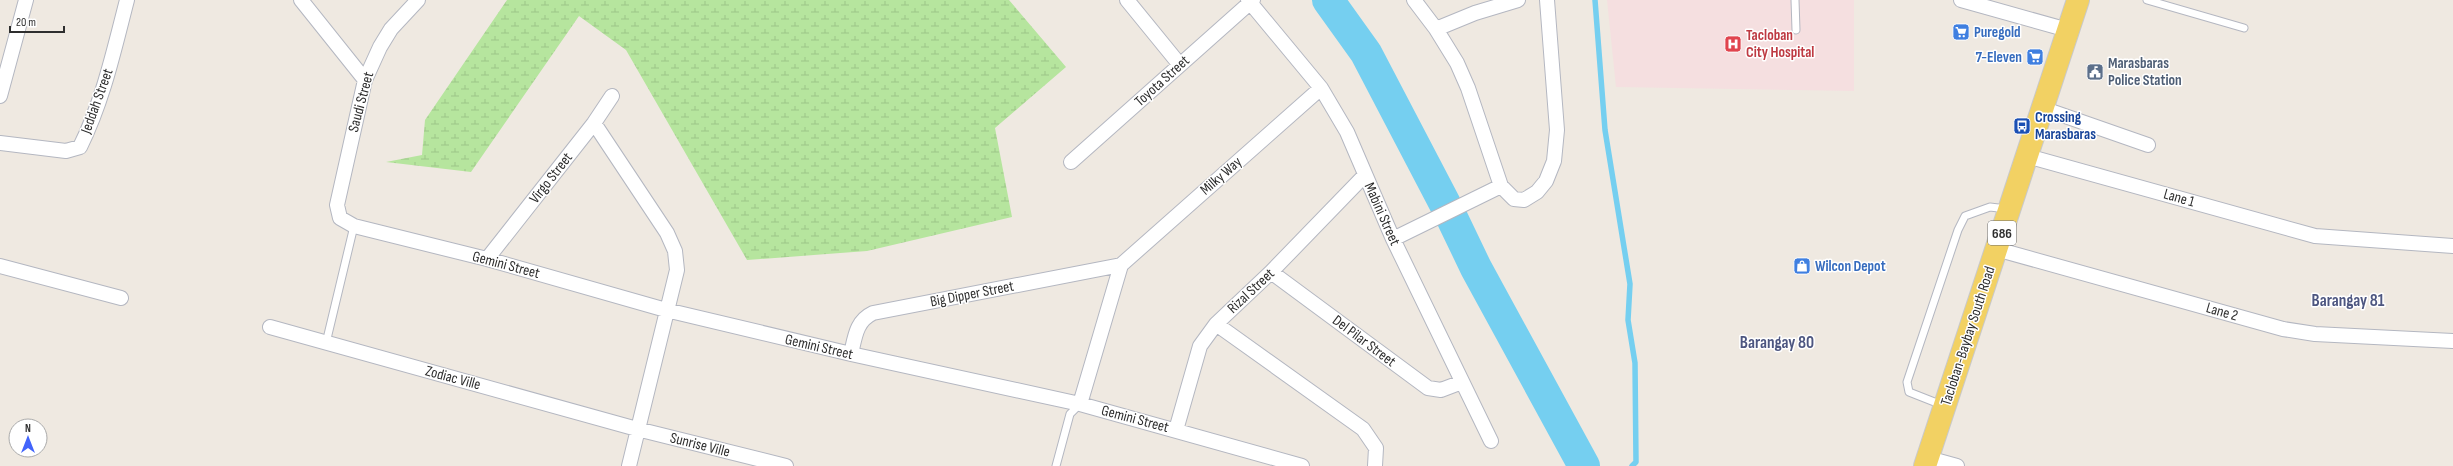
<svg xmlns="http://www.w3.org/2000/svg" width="2453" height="466" font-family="'Sofia Sans Condensed',sans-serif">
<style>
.medical{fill:#f5dfe0}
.wetland{fill:url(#wetland-marsh)}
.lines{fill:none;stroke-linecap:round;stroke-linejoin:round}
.stream{stroke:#75cff0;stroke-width:5.5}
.river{stroke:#75cff0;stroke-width:32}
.service-casing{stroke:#b4b7c1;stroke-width:9}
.minor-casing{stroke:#b4b7c1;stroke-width:16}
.primary-casing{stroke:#c9c9c9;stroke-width:24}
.service{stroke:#fff;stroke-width:7}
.minor{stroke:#fff;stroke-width:14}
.primary{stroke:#f2d163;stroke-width:22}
.labels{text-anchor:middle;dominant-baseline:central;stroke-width:3;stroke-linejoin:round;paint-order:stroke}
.shield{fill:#fff;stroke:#6d6d6d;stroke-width:1}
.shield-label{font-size:14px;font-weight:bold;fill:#2e2e2e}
.shop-label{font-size:15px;font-weight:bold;fill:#366cbe;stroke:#fff;text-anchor:start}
.health-label{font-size:15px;font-weight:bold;fill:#be3a42;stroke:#fff;text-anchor:start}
.service-label{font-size:15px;font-weight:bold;fill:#4e5e75;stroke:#fff;text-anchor:start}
.street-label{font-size:15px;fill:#2e2e2e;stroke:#fff}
.transit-label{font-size:15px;font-weight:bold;fill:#164399;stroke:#fff;text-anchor:start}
.quarter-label{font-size:17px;font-weight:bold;fill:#4d5680;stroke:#fff}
</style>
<defs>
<pattern id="wetland-marsh" width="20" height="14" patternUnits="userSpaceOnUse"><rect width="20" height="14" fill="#b6e59e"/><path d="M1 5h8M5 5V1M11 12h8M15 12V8" fill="none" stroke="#9dc588"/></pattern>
</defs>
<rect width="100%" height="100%" fill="#efe9e1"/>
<path class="medical" d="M 1607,0 L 1854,0 L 1854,91 L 1616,87 Z"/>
<path class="wetland" d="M 507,0 L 1009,0 L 1066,67 L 995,128 L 1012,217 L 867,251 L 747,260 L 626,50 L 579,16 L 471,172 L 386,162 L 422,155 L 425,120 Z"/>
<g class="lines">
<path class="stream" d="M 1595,0 L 1605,130 L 1630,284 L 1628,320 L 1635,363 L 1636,462 L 1632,466"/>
<path class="river" d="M 1328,0 L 1366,53 L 1445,204
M 1452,218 L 1476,268 L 1584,466"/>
<g class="service-casing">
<path id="service" d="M 1795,0 L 1796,30
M 2147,0 L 2244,28
M 326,343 L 354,226
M 1942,405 L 1909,392 L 1907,382 L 1958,230 L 1965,216 L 1990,207 L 2007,209
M 1056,466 L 1070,414 L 1080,404"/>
</g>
<g class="minor-casing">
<path id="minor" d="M 301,0 L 365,80
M 418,0 L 391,29 L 380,47 L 365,80 L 337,205 L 340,218 L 354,226 L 487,259 L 666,310 L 851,354 L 1080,404 L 1302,466
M 1127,0 L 1180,65
M 1248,0 L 1321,88 L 1347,132 L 1393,239 L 1491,441
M 1414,0 L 1436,29 L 1457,63 L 1468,88 L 1501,186 L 1514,199 L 1524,200 L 1537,192 L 1546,181 L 1554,161 L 1557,130 L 1547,0
M 1961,0 L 2068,30
M 1436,29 L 1475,13 L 1518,0
M 0,96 L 26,0
M 2042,108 L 2148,145
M 594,123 L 667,233 L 675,251 L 677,270 L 629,466
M 0,143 L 66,151 L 80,147 C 103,101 114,50 127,0
M 2027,156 L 2315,236 L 2453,246
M 1071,162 L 1253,0
M 1393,239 L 1501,186
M 1996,249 L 2283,329 L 2315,334 L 2453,341
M 487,259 L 594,123 L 612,96
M 1121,265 L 1321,88
M 0,266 L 121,298
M 1271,272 L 1428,388 L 1441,390 L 1462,382
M 1216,324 L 1363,429 L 1376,448 L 1375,466
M 270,327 L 637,429 L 786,466
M 851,354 C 855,337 856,321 873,313 L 1121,265
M 1080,404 L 1121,265
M 1176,430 L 1200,346 L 1216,324 L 1271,272 L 1365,175
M 1928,458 L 1957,466"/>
</g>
<g class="primary-casing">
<path id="primary" d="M 1925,466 L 2078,0"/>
</g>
<use href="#service" class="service"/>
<use href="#minor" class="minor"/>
<use href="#primary" class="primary"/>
</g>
<defs>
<g id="supermarket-square" transform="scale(0.9)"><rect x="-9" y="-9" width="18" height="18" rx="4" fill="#3f7fe0" stroke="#fff"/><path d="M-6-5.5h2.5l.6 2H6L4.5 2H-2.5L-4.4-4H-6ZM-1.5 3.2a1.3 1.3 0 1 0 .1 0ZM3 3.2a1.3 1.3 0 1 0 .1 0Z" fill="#fff"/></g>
<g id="hospital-square" transform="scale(0.9)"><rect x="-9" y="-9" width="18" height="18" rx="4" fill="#e0444e" stroke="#fff"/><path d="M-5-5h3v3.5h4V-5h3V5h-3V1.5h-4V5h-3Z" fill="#fff"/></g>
<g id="civic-square" transform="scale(0.9)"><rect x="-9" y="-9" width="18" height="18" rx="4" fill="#5c6f8a" stroke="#fff"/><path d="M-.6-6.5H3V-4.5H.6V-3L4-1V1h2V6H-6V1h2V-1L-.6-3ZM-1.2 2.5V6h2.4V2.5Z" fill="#fff"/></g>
<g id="bus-square" transform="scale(0.9)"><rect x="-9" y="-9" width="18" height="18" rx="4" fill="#1a4fb4" stroke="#fff"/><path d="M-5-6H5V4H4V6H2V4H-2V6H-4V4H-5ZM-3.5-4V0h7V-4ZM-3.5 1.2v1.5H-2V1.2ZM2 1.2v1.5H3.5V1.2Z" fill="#fff"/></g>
<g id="shop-square" transform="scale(0.9)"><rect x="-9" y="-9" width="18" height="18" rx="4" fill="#3f7fe0" stroke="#fff"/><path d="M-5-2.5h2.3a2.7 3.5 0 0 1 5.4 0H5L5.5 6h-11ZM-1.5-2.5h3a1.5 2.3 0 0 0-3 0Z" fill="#fff"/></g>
</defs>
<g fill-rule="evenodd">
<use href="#supermarket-square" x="1961" y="32"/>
<use href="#hospital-square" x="1733" y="44"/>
<use href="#supermarket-square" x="2035" y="57"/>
<use href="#civic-square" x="2095" y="72"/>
<use href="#bus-square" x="2022" y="126"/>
<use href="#shop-square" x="1802" y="266"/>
</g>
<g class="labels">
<rect class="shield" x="1988" y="221" width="28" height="24" rx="3"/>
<g class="shield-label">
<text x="2002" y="233">686</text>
</g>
<g class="shop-label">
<text x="1974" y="32">Puregold</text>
<text x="2022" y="57" text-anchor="end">7-Eleven</text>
<text x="1815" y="266">Wilcon Depot</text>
</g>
<g class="health-label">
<text x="1746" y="35">Tacloban<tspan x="1746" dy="17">City Hospital</tspan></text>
</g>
<g class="service-label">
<text x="2108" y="63">Marasbaras<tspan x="2108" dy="17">Police Station</tspan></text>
</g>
<g class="street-label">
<text transform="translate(1162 81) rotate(-42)">Toyota Street</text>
<text transform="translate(97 101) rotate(-70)">Jeddah Street</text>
<text transform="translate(361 102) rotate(-75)">Saudi Street</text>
<text transform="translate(1221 176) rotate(-41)">Milky Way</text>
<text transform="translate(551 178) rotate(-52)">Virgo Street</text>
<text transform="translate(2179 198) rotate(16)">Lane 1</text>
<text transform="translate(1382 214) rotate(66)">Mabini Street</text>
<text transform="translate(506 265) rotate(15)">Gemini Street</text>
<text transform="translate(1251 291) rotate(-43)">Rizal Street</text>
<text transform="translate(972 294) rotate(-11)">Big Dipper Street</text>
<text transform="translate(2222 312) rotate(16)">Lane 2</text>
<text transform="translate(1968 336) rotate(-72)">Tacloban-Baybay South Road</text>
<text transform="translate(1364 341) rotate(37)">Del Pilar Street</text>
<text transform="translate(819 347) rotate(13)">Gemini Street</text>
<text transform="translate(453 378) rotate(15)">Zodiac Ville</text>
<text transform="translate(1135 419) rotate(15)">Gemini Street</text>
<text transform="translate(700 445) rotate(14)">Sunrise Ville</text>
</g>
<g class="transit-label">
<text x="2035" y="117">Crossing<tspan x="2035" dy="17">Marasbaras</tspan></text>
</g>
<g class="quarter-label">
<text x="2348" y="301">Barangay 81</text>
<text x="1777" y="343">Barangay 80</text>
</g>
</g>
<g transform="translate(28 438)"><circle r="19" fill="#ffffff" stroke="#ababab"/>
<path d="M0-3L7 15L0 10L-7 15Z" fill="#4264fb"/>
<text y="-6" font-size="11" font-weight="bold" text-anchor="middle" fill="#2e2e2e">N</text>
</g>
<path d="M10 26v6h54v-6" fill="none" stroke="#2e2e2e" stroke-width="2"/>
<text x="16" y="26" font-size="12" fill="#2e2e2e" stroke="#ffffff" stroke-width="3" paint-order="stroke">20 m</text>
</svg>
